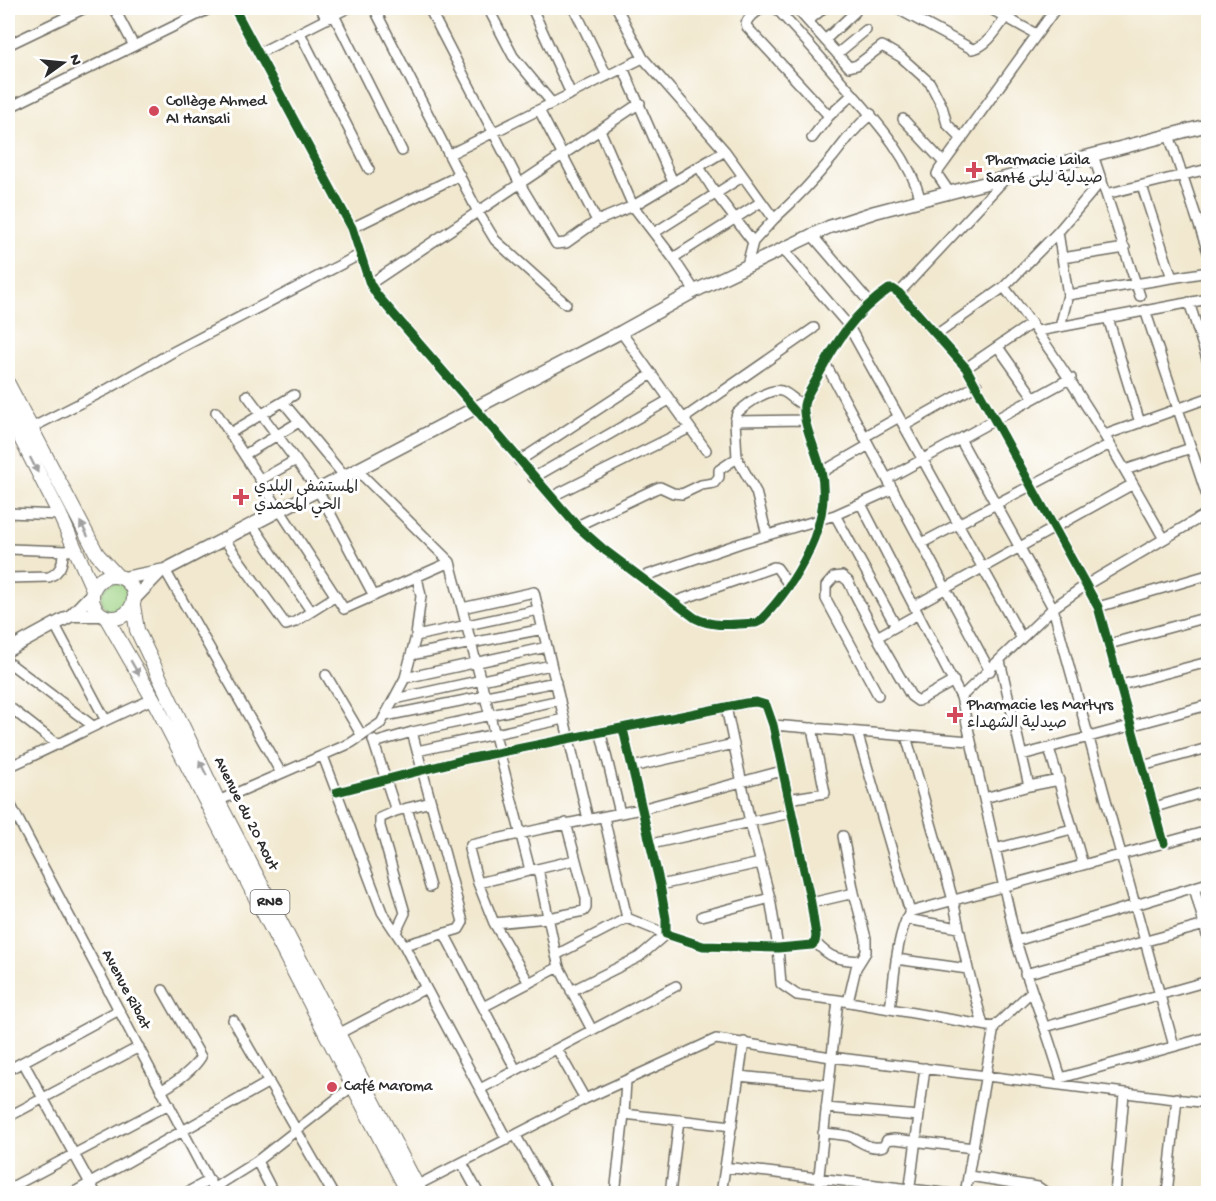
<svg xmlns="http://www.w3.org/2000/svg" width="1216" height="1201" font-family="'Gochi Hand','Playpen Sans Arabic',sans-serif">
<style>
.green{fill:#9dd283;stroke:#647e57;stroke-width:1.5}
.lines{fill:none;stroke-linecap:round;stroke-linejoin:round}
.street-casing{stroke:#706d64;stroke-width:12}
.secondary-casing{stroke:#706d64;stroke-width:15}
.primary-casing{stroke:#706d64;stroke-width:16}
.street{stroke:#fff;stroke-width:9}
.secondary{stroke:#fff;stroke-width:12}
.primary{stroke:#fff;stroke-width:14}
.cycleway-casing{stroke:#fff;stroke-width:13}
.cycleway{stroke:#1b5e20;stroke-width:9}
.oneway{fill:#a0a0a0}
.poi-dot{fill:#d1495b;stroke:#fff;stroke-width:2}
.labels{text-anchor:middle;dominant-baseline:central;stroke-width:6;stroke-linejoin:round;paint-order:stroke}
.shield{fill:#fff;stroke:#6b6b6b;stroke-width:1.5}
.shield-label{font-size:15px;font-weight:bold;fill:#2b2b2b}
.poi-label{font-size:16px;fill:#2b2b2b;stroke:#fff;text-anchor:start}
.street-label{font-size:16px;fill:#2b2b2b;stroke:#fff}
</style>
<rect width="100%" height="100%" fill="#fff"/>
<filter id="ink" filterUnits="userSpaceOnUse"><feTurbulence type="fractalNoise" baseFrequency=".0167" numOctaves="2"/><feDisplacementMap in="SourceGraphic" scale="12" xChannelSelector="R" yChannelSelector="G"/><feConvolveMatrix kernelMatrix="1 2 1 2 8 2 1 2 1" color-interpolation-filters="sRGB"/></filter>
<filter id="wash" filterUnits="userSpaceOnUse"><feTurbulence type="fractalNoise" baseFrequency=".008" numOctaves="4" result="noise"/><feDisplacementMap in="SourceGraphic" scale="24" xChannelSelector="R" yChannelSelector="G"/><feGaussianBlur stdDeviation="1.35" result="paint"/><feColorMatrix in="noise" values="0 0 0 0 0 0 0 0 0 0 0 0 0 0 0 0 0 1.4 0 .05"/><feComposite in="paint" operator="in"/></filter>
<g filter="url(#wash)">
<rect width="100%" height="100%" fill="#f1e8cf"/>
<path class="green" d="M101 598a16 16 0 1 1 32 0a16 16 0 1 1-32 0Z"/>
</g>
<g filter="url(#ink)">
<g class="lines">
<g class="street-casing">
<path id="street" d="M 114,8 L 134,46
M 234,8 L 352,228 L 370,284 L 377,295 L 577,526 L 602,548 L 695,618 C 714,628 734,624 756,623 L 760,621 C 795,585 833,524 821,471 C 817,452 802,423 804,405 C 805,397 812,387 816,380 C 835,344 853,313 889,289 L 893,289 L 899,293 L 966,368 L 1098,607 L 1164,843
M 321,8 L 326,19
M 374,8 L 478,212 L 495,240 L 566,304
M 429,8 L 520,184 L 556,244 L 566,243 L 597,221 L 633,206 L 725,151
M 488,8 L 513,56 L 552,103
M 532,8 L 571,94
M 574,8 L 607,76
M 617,8 L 643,58 L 725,151 L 774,219 L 753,242 L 747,265
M 762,8 L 749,18 L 746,23 L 747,27 L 829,116
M 776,8 C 801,35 825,62 849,90 C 878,123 910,158 921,201
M 796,8 L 849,67 L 857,65 L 882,46 L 901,57 L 930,83 L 942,106 L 947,124 L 962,139
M 896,8 L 972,49 C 987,47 997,29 1006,17
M 989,8 L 1036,34
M 334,15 L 402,151
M 808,21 L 824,8
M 300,33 L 369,169
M 825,40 L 855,12
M 8,45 L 85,8
M 259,53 L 348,8
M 837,54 L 866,30
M 623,68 L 673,182
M 8,108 L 211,8
M 539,110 L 597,221
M 903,119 L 944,163
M 600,130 L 633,206 L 673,258 L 695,291
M 1169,135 L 1208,252
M 812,138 L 829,116 L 853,94
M 450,154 L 643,58
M 1093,155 L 1140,296
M 699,167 L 716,194 L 753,242
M 1142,186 L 1172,278
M 950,193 L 937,174 L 939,170 L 1056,8
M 1106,194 L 1208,169
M 774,219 C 795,200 815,179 833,157 C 846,140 855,128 871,114
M 352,228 L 460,175
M 1058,232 L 1068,295 L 1060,327
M 654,233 L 742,177
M 811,234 L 871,304
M 782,248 L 848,325 L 1021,637
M 673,258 L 761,202
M 1062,258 L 1125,248
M 370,284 L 640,103
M 1004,287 C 1066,367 1115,451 1164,539
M 899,293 L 1005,179
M 1068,295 L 1208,272
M 1189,302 L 1208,362
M 1145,310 L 1208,499
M 1108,318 L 1140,423
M 1038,331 L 1208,299
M 621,332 L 706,450
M 936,335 L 1004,287 L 1058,232 L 1102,180
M 998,347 L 1034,398
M 825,363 L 990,671
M 966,368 L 1032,323
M 247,395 L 318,490 L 374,596
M 283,402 L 345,477
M 216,412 L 344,609 L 450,562
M 683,419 L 814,328
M 735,421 L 806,420
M 904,426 L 977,385
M 31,428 L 106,390 L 171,353 L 361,254
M 230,433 L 294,395
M 1105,435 L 1208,398
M 864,437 L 899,417
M 960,439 L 1053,608 L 1174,1046
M 244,455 L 299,422
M 519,461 L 652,374
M 357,470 L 450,562 L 530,870
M 1125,470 L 1191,448
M 822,472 L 869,445
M 533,478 L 669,400
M 887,479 L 1071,378
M 260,480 L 296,460
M 551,497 L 690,428
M 861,504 L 961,697
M 8,513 L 60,515
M 835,515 L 896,626
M 252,524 L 311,611
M 577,526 L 655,489 L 660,487 L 673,493 L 682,494 L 701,485 L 714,483 L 719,477 L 719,470 L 737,458
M 767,535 L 756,492 L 737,458 L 735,421 L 737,413 C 746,405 771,385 784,392 C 792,396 795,402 804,405
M 224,539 L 286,625 L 295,622 L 336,596
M 922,543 L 1110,444
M 8,549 L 68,551
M 165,570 L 281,773
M 642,577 L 741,543 L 835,515 L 893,489
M 8,578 L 49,577 C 61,572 63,563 63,551
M 674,602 L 774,567 L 777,568 L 789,585
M 914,606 L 1133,484
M 1098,607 L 1208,575
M 462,608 L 534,592 L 588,819
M 55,625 L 105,719
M 416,636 L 538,610
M 877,637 L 918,614
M 1109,644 L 1208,617
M 411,655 L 543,629
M 8,662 L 93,726
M 326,675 L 362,736
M 405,678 L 547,647
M 1121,685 L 1208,662
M 878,695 L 826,599 L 826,586 L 834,577 L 842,576 L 848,581 L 877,637 L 911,696 L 918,701 L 954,681
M 395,699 L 551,665
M 8,706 L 58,745
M 726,707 L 750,822 L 770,898 L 778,948 L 781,984 L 797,995 L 838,1000 L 994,1027
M 385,716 L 556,682
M 773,725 L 970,741
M 857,732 L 910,912 C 896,935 894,982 890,1009
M 601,734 L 620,813
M 906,736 L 953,900 L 968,969 L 983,1025
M 373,740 L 396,811
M 374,743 L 412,732 L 560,700
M 1049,748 L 1083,865
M 417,751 L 564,719
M 1022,755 L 1208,705
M 323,756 L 382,912 L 404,945 L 426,988 L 338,1034
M 1142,766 L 1208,748
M 8,767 C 57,746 103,720 153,699
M 632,767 L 734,744
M 1029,786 L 1059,780
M 337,792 L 462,760 L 746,703 L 756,702 L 766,705 L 773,725 L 811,903 L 816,936 L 815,942 L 812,945 L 778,948 L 703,946 L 666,934 L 666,919 L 660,885 L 623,729
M 984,798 L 1029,786 L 1000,661
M 788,799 L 825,793 L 812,728
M 8,800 L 216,1194
M 218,801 L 351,743 L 381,723 L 405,678 L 416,636 L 421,596 L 417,577
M 1155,807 L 1208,791
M 407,808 L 430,887
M 604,817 L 627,918
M 843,836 L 854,893 L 866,938 L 866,952 L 856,968 L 848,1002
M 651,844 L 791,813
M 995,849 L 1072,829
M 538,869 L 556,955
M 478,883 L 575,860
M 660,885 L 760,863
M 1194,887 L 1208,939
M 811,903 L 854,893
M 910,912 L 1208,831
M 702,916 L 770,898
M 906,919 L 959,928
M 494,923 L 478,883 L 469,849 L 471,845 L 541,829 L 641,809 L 782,771
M 396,932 L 405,913 L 380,826 L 380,818 L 396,811 L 431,802
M 444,933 L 516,1070
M 1016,941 L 1208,883
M 815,942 C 831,959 837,959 859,961
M 404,945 L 456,930 L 459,929 L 463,922 L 412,732
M 896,959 L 968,969
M 1025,974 L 1205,925
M 529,983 L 494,923 L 548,918 L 584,911 L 586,908 L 586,898 L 566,823
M 426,988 L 507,1140
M 571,991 L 639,957 L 666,934 L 627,918
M 483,1007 L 559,967
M 233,1020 L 333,1194
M 1045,1027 L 1208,981
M 592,1030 L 559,967 L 556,955 L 627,918
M 557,1049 L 585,1099
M 23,1062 L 96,1194
M 8,1070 L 119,1010
M 739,1076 L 829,1085
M 1061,1078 L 1208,1037
M 1063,1085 C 1049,1036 1030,989 1016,941 L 961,697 L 1053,608 L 1086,585 L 1208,513
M 480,1089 L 676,986
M 162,1090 C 176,1082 192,1071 201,1057 L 163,990
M 826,1108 L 919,1116
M 624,1114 L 732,1126
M 8,1117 L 139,1047
M 823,1133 C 832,1134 840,1134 848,1136 C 859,1139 868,1151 884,1146 L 887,1140 L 894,1139 L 974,1148
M 516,1136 L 549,1194
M 257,1161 L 274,1194
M 462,1163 L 479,1194
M 725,1167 L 952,1194
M 969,1176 L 1038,1187 L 1048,1194
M 214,1188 L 257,1161 L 354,1085
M 412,1188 L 585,1099 L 716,1039 L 831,1057 L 1208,1103
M 8,1189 L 169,1104
M 71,1194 L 269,1082
M 184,1194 L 210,1180
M 615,1194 L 624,1114 L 626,1081
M 670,1194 L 679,1120
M 721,1194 L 744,1042
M 817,1194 L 838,1000
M 909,1194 L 925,1068
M 965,1194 L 994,1027 L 1032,991
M 1115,1194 L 1124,1094
M 1167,1194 L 1177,1098"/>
</g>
<g class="secondary-casing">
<path id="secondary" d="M 124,578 L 165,570 L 621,332 L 695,291 L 829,227 L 875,212 L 1208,125
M 134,599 L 159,573
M 72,615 L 102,615
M 8,650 L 72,615 L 92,594"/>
</g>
<g class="primary-casing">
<path id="primary" d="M 8,384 L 97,554 L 117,576
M 8,413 L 60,515 L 93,589
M92 597a21 21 0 1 1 42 0a21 21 0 1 1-42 0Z
M 133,605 L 137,630 L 218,801 L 421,1194
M 106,617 L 153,699 L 409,1194"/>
</g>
<use href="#street" class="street"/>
<use href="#secondary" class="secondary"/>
<use href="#primary" class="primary"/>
<g class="cycleway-casing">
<path id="cycleway" d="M 234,8 L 352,228 L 370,284 L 377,295 L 577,526 L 602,548 L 695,618 C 714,628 734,624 756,623 L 760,621 C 795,585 833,524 821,471 C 817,452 802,423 804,405 C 805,397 812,387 816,380 C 835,344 853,313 889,289 L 893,289 L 899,293 L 966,368 L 1098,607 L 1164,843
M 337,792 L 462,760 L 746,703 L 756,702 L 766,705 L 773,725 L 811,903 L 816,936 L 815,942 L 812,945 L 778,948 L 703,946 L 666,934 L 666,919 L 660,885 L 623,729"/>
</g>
<use href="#cycleway" class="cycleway"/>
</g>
<defs><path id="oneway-solid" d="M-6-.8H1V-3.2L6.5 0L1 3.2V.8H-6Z" transform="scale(1.5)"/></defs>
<g class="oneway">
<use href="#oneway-solid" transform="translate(34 465) rotate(63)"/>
<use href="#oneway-solid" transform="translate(84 529) rotate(-118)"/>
<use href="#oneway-solid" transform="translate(135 668) rotate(60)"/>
<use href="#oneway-solid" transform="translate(203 768) rotate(-116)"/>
</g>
</g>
<g class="poi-dot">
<circle cx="154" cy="111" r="6"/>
<path d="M971 161h6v6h6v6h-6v6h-6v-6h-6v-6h6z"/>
<path d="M238 488h6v6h6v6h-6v6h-6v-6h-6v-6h6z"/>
<path d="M952 706h6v6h6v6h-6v6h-6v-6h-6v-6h6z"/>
<circle cx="332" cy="1087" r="6"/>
</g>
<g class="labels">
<rect class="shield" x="250.5" y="890" width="39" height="24" rx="4.5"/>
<g class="shield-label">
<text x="270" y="902">RN8</text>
</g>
<g class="poi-label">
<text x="166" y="102">Collège Ahmed<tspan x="166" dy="18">Al Hansali</tspan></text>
<text x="986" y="161">Pharmacie Laila<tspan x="986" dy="18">Santé صيدلية ليلى</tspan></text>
<text x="254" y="488">المستشفى البلدي<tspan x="254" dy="18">الحي المحمدي</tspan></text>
<text x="967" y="706">Pharmacie les Martyrs<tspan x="967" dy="18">صيدلية الشهداء</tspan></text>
<text x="344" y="1087">Café Maroma</text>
</g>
<g class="street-label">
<text transform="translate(245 814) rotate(63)">Avenue du 20 Aout</text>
<text transform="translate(125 990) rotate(62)">Avenue Ribat</text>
</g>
</g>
<rect width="1216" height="1201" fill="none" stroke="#fff" stroke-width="30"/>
<g transform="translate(63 63) rotate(75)" stroke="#ffffff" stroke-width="4.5" paint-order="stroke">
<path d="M0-4.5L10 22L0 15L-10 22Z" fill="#2b2b2b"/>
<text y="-9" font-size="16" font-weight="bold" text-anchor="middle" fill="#2b2b2b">N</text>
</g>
</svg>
